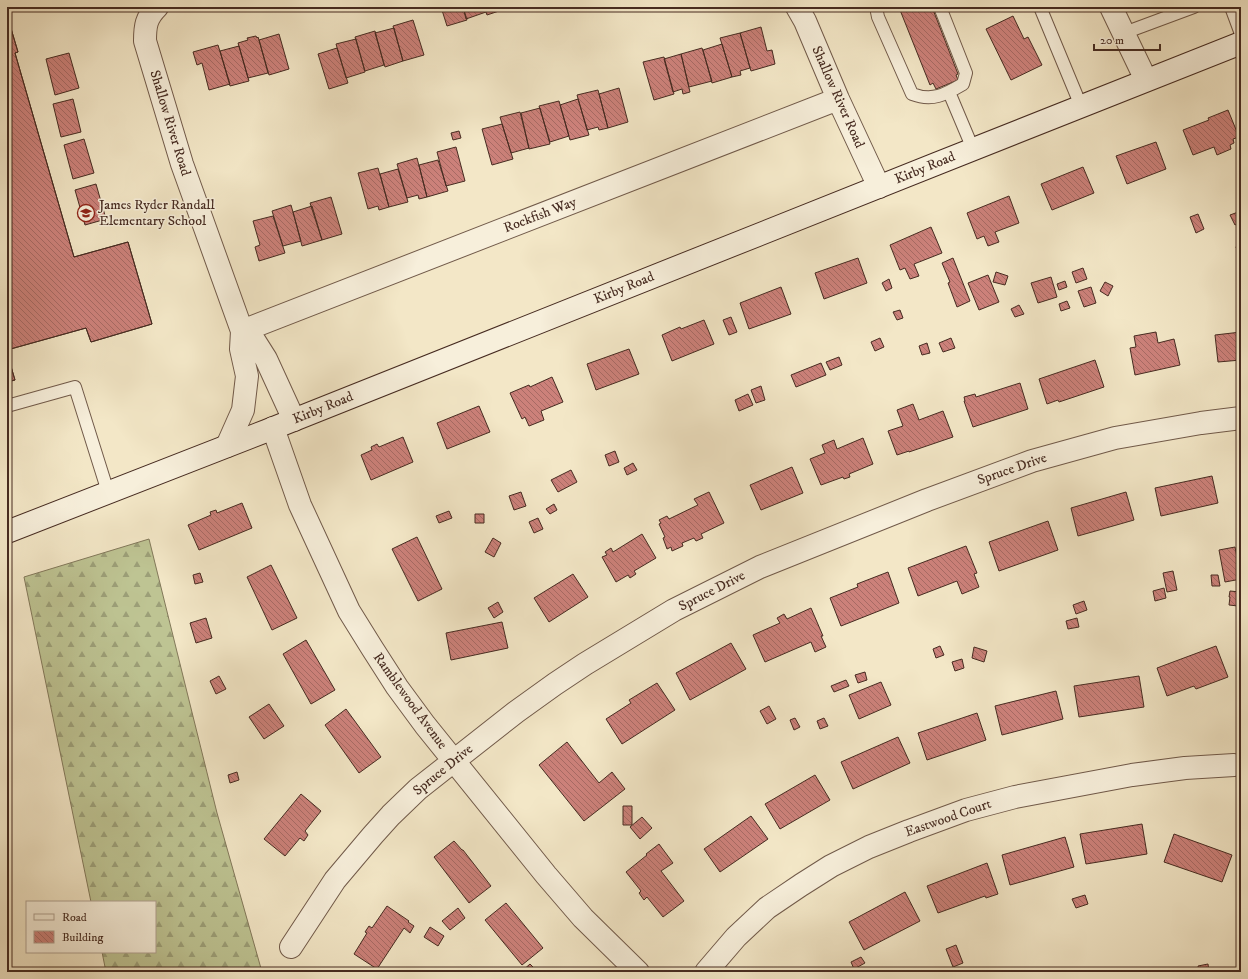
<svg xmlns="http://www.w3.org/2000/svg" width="1248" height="979" font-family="'IM FELL DW Pica',serif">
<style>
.forest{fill:url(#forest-firs);stroke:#82785a}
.building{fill:url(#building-back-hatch);stroke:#462b21}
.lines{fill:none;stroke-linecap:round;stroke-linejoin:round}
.service-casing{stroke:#715a4a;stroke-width:14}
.minor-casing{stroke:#715a4a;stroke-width:24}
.secondary-casing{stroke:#462b21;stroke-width:24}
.service{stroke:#f7efdb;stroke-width:12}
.minor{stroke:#f7efdb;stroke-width:22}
.secondary{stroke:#f7efdb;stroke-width:22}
.labels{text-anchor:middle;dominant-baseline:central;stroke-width:3;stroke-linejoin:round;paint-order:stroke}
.street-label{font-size:14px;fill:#462b21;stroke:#f7efdb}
.poi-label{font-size:14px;fill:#462b21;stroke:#f7efdb;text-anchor:start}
</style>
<defs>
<pattern id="forest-firs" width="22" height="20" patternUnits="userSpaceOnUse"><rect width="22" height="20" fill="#bec493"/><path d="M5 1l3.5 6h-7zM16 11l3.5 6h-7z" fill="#9c9f78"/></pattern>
<pattern id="building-back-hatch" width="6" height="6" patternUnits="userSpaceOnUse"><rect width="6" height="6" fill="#cc817a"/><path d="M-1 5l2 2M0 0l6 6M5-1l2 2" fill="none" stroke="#a76a64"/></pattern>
</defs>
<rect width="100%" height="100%" fill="#f3e7c7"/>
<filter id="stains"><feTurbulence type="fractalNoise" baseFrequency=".005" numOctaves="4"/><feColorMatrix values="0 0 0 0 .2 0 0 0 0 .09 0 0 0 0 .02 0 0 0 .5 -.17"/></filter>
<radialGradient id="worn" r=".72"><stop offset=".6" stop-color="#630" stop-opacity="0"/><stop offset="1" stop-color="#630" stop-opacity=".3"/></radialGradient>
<path class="forest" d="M 149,539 L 217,813 L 262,972 L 106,972 L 102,952 L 155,952 L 155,902 L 91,902 L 24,577 Z"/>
<path class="building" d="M 441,7 L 463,7 L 467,20 L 447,26 Z
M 463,7 L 484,7 L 486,12 L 466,19 Z
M 484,7 L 505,7 L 505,9 L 487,15 Z
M 907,7 L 932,7 L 958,74 L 956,75 L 958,80 L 936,89 L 933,83 L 930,85 L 900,10 Z
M 7,15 L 18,52 L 15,53 L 74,257 L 128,242 L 152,324 L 91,342 L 86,328 L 7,350 Z
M 7,15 L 18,52 L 15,53 L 74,257 L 128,242 L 152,324 L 91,342 L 86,328 L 7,350 Z
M 1013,16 L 1024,39 L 1028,37 L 1042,65 L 1011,80 L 986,29 Z
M 413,20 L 424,55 L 403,61 L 393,26 Z
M 761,27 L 767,51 L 772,50 L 775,64 L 751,71 L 740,33 Z
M 394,28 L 403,61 L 385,67 L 375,33 Z
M 375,31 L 384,65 L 365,71 L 355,37 Z
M 740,33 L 750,68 L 740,71 L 741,75 L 732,77 L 720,38 Z
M 279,34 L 289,69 L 269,75 L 259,40 Z
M 256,36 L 257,38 L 258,37 L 259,40 L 268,73 L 248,78 L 238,43 L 248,40 L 247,38 Z
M 356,39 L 365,72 L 346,78 L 336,44 Z
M 722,44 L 732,77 L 712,83 L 703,50 Z
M 218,45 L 230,84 L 209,90 L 202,63 L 197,65 L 193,52 Z
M 239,46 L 249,81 L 230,86 L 220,51 Z
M 337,48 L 348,83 L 329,89 L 318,54 Z
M 702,48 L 712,81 L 689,87 L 681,54 Z
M 69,53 L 79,88 L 55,95 L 46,59 Z
M 681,54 L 690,92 L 683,94 L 682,89 L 673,92 L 664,59 Z
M 664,57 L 674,94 L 654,100 L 643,62 Z
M 619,88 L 628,122 L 608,128 L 599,94 Z
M 598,90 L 608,128 L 599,130 L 598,127 L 587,130 L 577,95 Z
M 73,99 L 81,132 L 61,137 L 53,104 Z
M 578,99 L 589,135 L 570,140 L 560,105 Z
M 559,101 L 569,136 L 550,142 L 539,106 Z
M 540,108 L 550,144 L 529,149 L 521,113 Z
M 1228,110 L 1239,137 L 1233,139 L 1234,143 L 1230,145 L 1231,149 L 1217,155 L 1214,147 L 1193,155 L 1183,130 L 1209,120 L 1208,118 Z
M 520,112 L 529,148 L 511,153 L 500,117 Z
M 502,124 L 513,159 L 492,165 L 482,129 Z
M 459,131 L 461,138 L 453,140 L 451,133 Z
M 84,139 L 94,173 L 73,179 L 64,145 Z
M 1156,142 L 1166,169 L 1127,184 L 1116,156 Z
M 456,147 L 465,181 L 446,186 L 437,152 Z
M 417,158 L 427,197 L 419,199 L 418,195 L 407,198 L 397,164 Z
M 438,160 L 448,191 L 427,197 L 419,165 Z
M 1083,167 L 1094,193 L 1052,210 L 1041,184 Z
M 378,168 L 389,207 L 379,210 L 378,206 L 368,209 L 358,173 Z
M 398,169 L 408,202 L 389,207 L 380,174 Z
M 96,184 L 106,219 L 85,225 L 75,190 Z
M 1009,196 L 1019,223 L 995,232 L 999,242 L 988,246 L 984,236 L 977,239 L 967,213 Z
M 331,197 L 342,234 L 322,240 L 310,203 Z
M 291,205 L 301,241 L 283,246 L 272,211 Z
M 312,206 L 322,240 L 302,246 L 293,212 Z
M 1241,211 L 1241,222 L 1235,225 L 1230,215 Z
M 1198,214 L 1204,229 L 1196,233 L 1190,217 Z
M 273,216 L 285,253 L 259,261 L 255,247 L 260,245 L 253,221 Z
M 931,227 L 942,253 L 914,264 L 919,276 L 910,279 L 905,268 L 900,270 L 890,245 Z
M 1239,236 L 1241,236 L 1241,249 L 1236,248 Z
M 858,258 L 867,283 L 824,299 L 815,273 Z
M 953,258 L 970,301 L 957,307 L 948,283 L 950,282 L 942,263 Z
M 1083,268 L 1087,279 L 1076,283 L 1072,272 Z
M 996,272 L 1008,276 L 1005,285 L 993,282 Z
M 988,275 L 999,302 L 979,310 L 968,283 Z
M 1051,277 L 1057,297 L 1038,303 L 1031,283 Z
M 889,279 L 892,288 L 886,291 L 882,283 Z
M 1065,281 L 1067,287 L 1059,290 L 1057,284 Z
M 1105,282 L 1113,286 L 1108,296 L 1100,291 Z
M 781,287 L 791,314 L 749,329 L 740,303 Z
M 1091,287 L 1096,303 L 1084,307 L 1078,291 Z
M 1067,301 L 1070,308 L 1061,311 L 1059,304 Z
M 1019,305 L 1024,314 L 1015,317 L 1011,309 Z
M 900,310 L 903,318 L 897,320 L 893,312 Z
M 731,317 L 737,332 L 729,335 L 723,320 Z
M 704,320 L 714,344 L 672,361 L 662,335 L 680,327 L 681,329 Z
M 1156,332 L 1158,343 L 1174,339 L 1180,365 L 1135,375 L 1130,348 L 1136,347 L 1134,336 Z
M 1241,332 L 1241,360 L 1218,362 L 1215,335 Z
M 880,338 L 884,347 L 875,351 L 871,342 Z
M 951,338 L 955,348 L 943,352 L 939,343 Z
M 927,343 L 930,353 L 922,355 L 919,346 Z
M 629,349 L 639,374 L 596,390 L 587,364 Z
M 7,353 L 15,380 L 7,382 Z
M 7,353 L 15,380 L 7,382 Z
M 839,357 L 842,365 L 830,370 L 826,362 Z
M 1095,360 L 1104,387 L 1059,402 L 1058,400 L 1047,404 L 1039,379 Z
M 821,363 L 826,375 L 796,387 L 791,375 Z
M 552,377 L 563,402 L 541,411 L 544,420 L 529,426 L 525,417 L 522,419 L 510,393 L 529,385 L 530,387 Z
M 1020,383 L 1028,409 L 973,427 L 964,401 L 965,401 L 964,397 L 975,394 L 976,397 Z
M 761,386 L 765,400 L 756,403 L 751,390 Z
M 748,394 L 753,405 L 739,411 L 735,400 Z
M 913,404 L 919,420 L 943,411 L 953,437 L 909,452 L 909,451 L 897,455 L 888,431 L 903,426 L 897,410 Z
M 479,406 L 490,432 L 447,449 L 437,423 Z
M 403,437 L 413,462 L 371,480 L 361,455 L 372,450 L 371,447 L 377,444 L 379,447 Z
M 863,438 L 873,464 L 849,474 L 850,477 L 844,479 L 843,477 L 821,485 L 810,459 L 825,453 L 822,445 L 834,440 L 837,449 Z
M 615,451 L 619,462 L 609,466 L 605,455 Z
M 633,463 L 637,470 L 627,475 L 624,468 Z
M 792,467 L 803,493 L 761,510 L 750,485 Z
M 571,470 L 577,482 L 558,492 L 551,480 Z
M 1212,476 L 1218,503 L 1161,516 L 1155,488 Z
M 521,492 L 526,506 L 514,510 L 509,496 Z
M 709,492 L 724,523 L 701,534 L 703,538 L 696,541 L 694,538 L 682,543 L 683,546 L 672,551 L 671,547 L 667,549 L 663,538 L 665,537 L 659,524 L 661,523 L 659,520 L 667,516 L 669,519 L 698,505 L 694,499 Z
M 1126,492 L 1134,520 L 1078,536 L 1071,508 Z
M 242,503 L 252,528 L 199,550 L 188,525 L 211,515 L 210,512 L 216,510 L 217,513 Z
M 554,504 L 557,510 L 550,514 L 546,509 Z
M 449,511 L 452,518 L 439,523 L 436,516 Z
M 475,514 L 484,514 L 484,523 L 475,523 Z
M 538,518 L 543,529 L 534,533 L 529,522 Z
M 1048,521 L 1058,550 L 999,571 L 989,542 Z
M 642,534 L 656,558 L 634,571 L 636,574 L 630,578 L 628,575 L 616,582 L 602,557 L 607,555 L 605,552 L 611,548 L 613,552 Z
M 417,537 L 442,589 L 418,601 L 392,549 Z
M 493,538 L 501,543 L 494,557 L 485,552 Z
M 966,546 L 977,573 L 974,574 L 979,587 L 962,594 L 957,581 L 918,596 L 908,568 Z
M 1235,547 L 1241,579 L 1225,582 L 1219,550 Z
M 271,565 L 297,618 L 272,630 L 247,577 Z
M 1173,571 L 1177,590 L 1167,592 L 1163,573 Z
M 888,572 L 899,603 L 841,626 L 830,598 L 858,587 L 857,584 Z
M 200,573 L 203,582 L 195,584 L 193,575 Z
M 573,574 L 588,597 L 549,622 L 534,598 Z
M 1211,575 L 1218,575 L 1220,586 L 1212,586 Z
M 1164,588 L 1166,598 L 1155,601 L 1153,591 Z
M 1230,591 L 1240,592 L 1238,606 L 1229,605 L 1230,597 L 1229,597 Z
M 1084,601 L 1087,610 L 1076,614 L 1073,605 Z
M 498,602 L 503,612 L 494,618 L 488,608 Z
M 811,608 L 823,636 L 821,636 L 826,647 L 815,652 L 811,642 L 765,662 L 753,635 L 780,623 L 777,618 L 784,614 L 787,619 Z
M 206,618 L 212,638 L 196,643 L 190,623 Z
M 1077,618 L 1079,627 L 1068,629 L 1066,621 Z
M 502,622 L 508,648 L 451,660 L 446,633 Z
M 306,640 L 335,690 L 311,704 L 283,654 Z
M 731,643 L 746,669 L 690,700 L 676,673 Z
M 940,646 L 944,655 L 936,658 L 933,649 Z
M 1216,646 L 1228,677 L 1196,689 L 1194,686 L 1167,696 L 1157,668 Z
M 974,647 L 987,651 L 984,662 L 972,658 Z
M 962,659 L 964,668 L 955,671 L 952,662 Z
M 865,672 L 867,680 L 858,683 L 855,675 Z
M 219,676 L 226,689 L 216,694 L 210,681 Z
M 1139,676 L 1144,707 L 1079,717 L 1074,686 Z
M 846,680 L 849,686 L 834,692 L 831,686 Z
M 881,682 L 891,705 L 859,719 L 849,695 Z
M 657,683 L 675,710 L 622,744 L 606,719 L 631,703 L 629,700 Z
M 1056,691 L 1063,719 L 1002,735 L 995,706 Z
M 269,704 L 284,726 L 264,739 L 249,717 Z
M 769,706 L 776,719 L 767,724 L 760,711 Z
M 346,709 L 381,757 L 359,773 L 325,725 Z
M 977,713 L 986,740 L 927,760 L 918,733 Z
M 795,718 L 800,727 L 794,730 L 790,720 Z
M 824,718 L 828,726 L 820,729 L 817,721 Z
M 898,737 L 910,763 L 853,789 L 841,762 Z
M 567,742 L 599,783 L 612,772 L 625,789 L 584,821 L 539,765 Z
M 237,772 L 239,780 L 230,783 L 228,775 Z
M 815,775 L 830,800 L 780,829 L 765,804 Z
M 301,794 L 321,811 L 305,831 L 308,835 L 304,841 L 300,838 L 285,856 L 264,839 Z
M 623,806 L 632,806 L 632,825 L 623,825 Z
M 751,816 L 768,839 L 720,872 L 704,849 Z
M 642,817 L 652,828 L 640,839 L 630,827 Z
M 1142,824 L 1147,854 L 1086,864 L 1080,834 Z
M 1174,834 L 1232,855 L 1222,882 L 1164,862 Z
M 1065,837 L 1074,867 L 1010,885 L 1002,855 Z
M 454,841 L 462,850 L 463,850 L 491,886 L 469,903 L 434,857 Z
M 659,844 L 673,863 L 661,871 L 684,901 L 663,917 L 647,897 L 644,900 L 639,893 L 641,891 L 626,872 L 647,855 L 646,854 Z
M 987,863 L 998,894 L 986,898 L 985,896 L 938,913 L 927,886 Z
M 905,892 L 920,921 L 864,950 L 849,922 Z
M 1085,895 L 1088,904 L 1076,908 L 1072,899 Z
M 506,903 L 543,948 L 522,965 L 485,920 Z
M 387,906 L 409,921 L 408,922 L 414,926 L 410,933 L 404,928 L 377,969 L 354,954 L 367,933 L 365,932 L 369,926 L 372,928 Z
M 458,908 L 465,918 L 450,930 L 442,921 Z
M 430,927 L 444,936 L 438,946 L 424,937 Z
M 956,945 L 963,963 L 953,967 L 946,949 Z
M 861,957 L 865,963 L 854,969 L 851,962 Z
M 530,964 L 534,968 L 530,972 L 521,972 Z
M 1208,964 L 1209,972 L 1199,972 L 1198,966 Z
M 1150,968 L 1157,968 L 1157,972 L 1150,972 Z
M 1082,970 L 1096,971 L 1096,972 L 1082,972 Z"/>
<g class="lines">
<g class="service-casing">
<path id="service" d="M 876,7 L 878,17 L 912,94 C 933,102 946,94 963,84 L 966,73 L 940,7
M 1040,7 L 1081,106
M 1231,7 L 1241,34
M 1124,33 L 1194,7
M 949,92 L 973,149
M 7,406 L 75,387 L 108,492"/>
</g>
<g class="minor-casing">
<path id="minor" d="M 157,7 C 146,18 145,26 145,41 L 182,164 L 242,331 L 241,349 L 247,376 L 243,410 L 227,446
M 797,7 L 805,21 L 838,99 L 879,187
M 1111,7 L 1146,80
M 242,331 L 838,99
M 242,331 L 254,340 L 266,359 L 294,420
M 273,428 L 300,505 L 349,611 L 372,648 L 397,687 L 425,725 L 546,875 L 583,918 L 638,972
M 291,947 L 335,880 L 373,835 L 391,815 L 418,789 L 516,712 L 555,684 L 585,664 L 674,610 L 760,567 L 927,500 L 1032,461 L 1115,438 L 1201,423 L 1241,418
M 706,972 L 736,937 L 767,908 L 801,885 L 831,866 L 869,847 L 909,831 L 966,810 L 1015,797 L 1132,775 L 1185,768 L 1234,765"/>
</g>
<g class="secondary-casing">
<path id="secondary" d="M 7,532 L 266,431 L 936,164 L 1241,43"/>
</g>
<use href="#service" class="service"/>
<use href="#minor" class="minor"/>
<use href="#secondary" class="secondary"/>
</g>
<defs>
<g id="school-ring" transform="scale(0.9)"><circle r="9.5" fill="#f7efdb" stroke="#8f2418" stroke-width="1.5"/><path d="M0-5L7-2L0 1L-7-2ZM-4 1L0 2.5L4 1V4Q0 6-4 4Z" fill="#8f2418"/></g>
</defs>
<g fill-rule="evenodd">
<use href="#school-ring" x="86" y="213"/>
</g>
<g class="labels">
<g class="street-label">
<text transform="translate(838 97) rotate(66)">Shallow River Road</text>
<text transform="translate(170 123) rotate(73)">Shallow River Road</text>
<text transform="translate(925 168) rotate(-22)">Kirby Road</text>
<text transform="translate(540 215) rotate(-21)">Rockfish Way</text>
<text transform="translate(624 288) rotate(-22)">Kirby Road</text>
<text transform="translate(323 408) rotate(-22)">Kirby Road</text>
<text transform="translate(1012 469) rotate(-19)">Spruce Drive</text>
<text transform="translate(712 591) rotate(-27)">Spruce Drive</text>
<text transform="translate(410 701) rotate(54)">Ramblewood Avenue</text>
<text transform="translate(443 770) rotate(-39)">Spruce Drive</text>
<text transform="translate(948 818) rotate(-19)">Eastwood Court</text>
</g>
<g class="poi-label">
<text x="99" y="205">James Ryder Randall<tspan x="99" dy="16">Elementary School</tspan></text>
</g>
</g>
<rect width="1248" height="979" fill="none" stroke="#f3e7c7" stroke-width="24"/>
<rect x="8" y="8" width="1232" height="963" fill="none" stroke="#462b21" stroke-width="2"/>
<rect x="12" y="12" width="1224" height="955" fill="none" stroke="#462b21"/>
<rect x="26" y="901" width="130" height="52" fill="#f7efdb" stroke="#b0a191"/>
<rect x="34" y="914" width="20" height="6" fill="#f7efdb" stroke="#b0a191"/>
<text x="62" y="921" font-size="12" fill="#462b21">Road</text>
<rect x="34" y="931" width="20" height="12" fill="url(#building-back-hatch)" stroke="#b0a191"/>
<text x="62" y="941" font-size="12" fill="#462b21">Building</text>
<path d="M1094 44v6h66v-6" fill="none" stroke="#462b21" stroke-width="2"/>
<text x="1100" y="44" font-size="12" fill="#462b21" stroke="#f7efdb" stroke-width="3" paint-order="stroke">20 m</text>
<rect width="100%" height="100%" filter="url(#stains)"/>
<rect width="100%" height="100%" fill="url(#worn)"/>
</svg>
